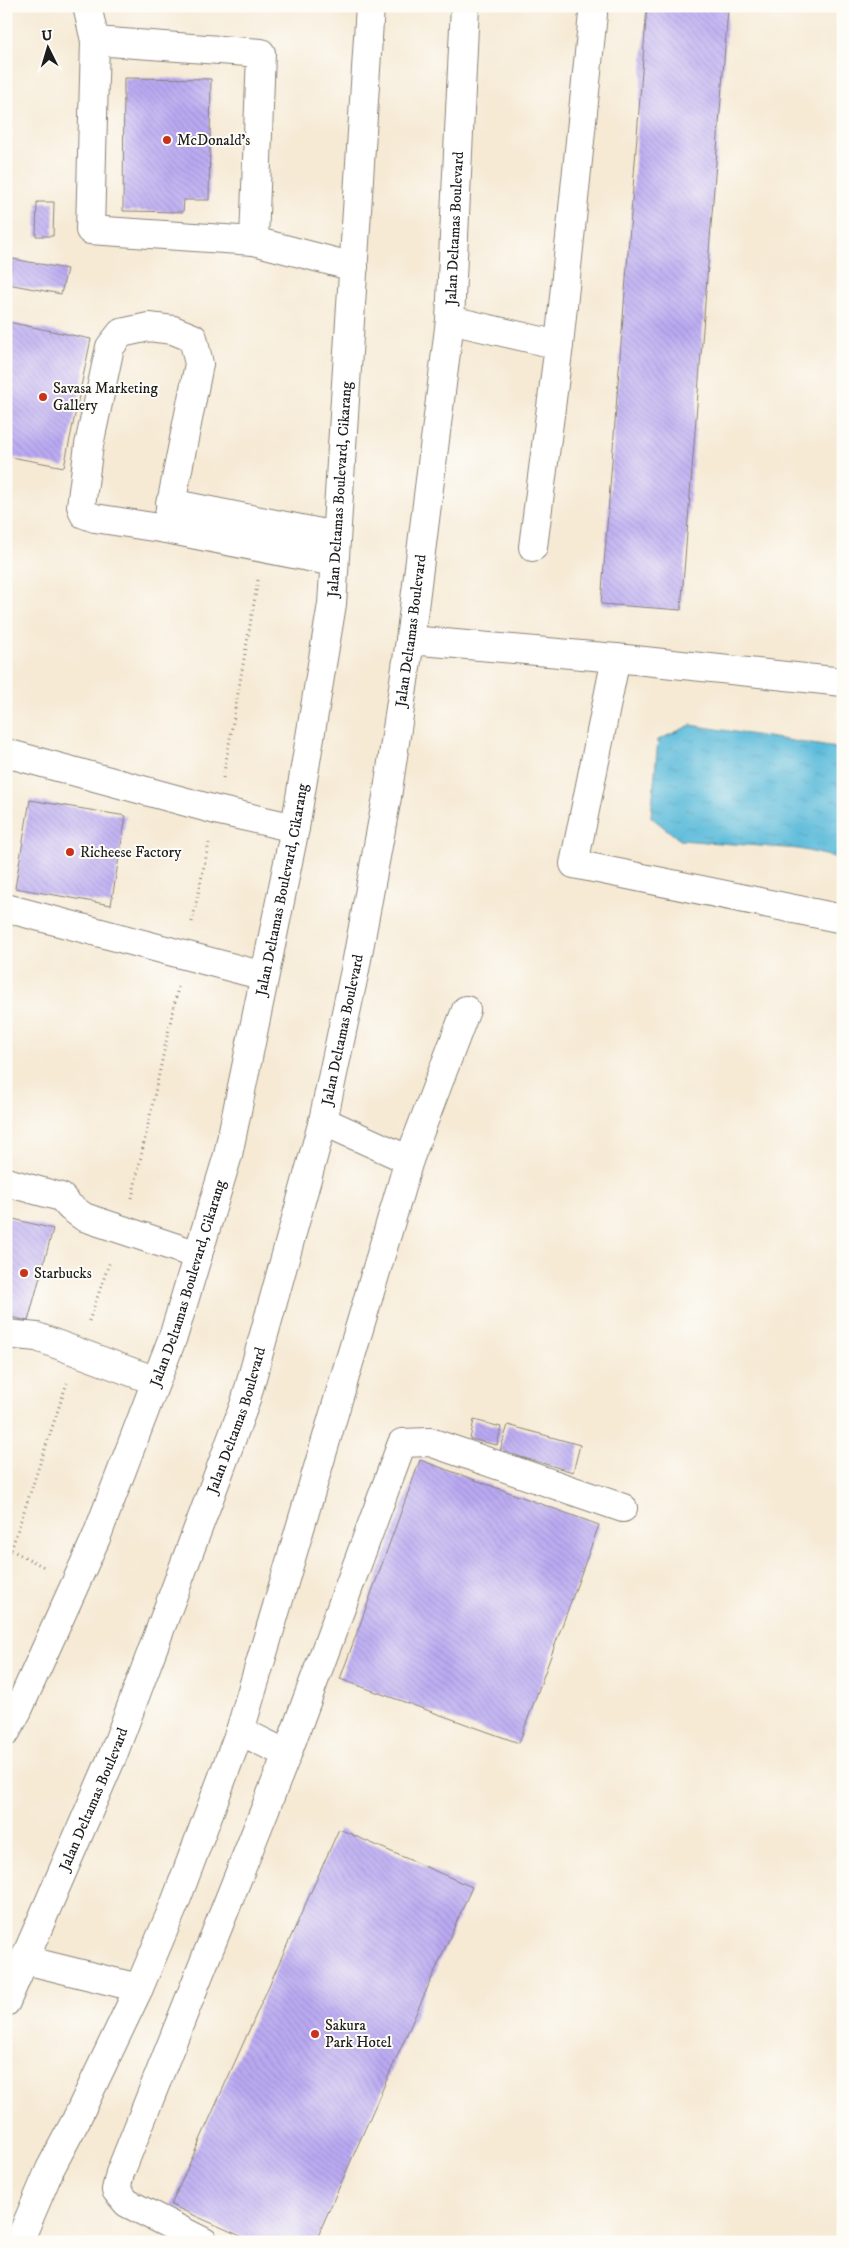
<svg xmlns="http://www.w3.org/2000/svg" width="849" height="2248" font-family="'IM FELL DW Pica',serif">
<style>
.water{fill:url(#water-ripples);stroke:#3c6c7b}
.building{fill:url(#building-back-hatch)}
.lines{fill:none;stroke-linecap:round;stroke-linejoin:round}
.minor-casing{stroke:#898378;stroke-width:30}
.path{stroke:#898378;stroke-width:3;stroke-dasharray:1 4;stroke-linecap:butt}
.minor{stroke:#fff;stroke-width:28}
.poi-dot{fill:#c8321e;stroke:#fdfcf7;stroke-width:2}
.labels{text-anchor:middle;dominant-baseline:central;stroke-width:4;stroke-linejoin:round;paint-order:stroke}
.poi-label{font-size:15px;fill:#1c1c1c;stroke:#fdfcf7;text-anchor:start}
.street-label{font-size:15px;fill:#1c1c1c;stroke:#fdfcf7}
</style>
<defs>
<pattern id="water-ripples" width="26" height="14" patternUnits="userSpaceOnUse" patternTransform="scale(1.25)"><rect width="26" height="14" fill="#5bbbda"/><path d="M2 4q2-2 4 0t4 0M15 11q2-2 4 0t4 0" fill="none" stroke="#4fa0ba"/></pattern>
<pattern id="building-back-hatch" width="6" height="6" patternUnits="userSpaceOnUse" patternTransform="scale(1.25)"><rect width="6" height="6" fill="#baa9f2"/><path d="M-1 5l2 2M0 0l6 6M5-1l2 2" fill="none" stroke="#9f91cf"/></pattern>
</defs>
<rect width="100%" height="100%" fill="#fdfcf7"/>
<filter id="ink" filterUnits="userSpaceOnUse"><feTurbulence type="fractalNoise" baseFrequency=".02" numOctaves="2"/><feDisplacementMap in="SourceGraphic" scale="10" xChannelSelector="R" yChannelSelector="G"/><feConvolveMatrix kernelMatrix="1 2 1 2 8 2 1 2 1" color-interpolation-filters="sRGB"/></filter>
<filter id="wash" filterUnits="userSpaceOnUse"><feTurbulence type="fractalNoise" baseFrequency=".0096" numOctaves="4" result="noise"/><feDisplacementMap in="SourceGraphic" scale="20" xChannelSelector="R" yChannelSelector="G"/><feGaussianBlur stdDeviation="1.12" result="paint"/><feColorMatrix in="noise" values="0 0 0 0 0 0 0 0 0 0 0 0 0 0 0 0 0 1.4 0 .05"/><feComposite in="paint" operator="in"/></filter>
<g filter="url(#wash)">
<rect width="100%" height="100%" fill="#f6ead5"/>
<path class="water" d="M 691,725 L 843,749 L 843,859 L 799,849 L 680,840 L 651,817 L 658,740 Z"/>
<g id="blocks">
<path class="building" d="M 647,6 L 696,6 L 728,9 L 681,610 L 601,604 Z
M 124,78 L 211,79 L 209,200 L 184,200 L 183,212 L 123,211 Z
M 37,202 L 54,202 L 53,236 L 36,236 Z
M 13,259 L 67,269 L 61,294 L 8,284 Z
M 8,322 L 91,339 L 64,467 L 6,456 L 6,332 Z
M 30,800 L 126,816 L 111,905 L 15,888 Z
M 6,1217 L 53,1229 L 28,1321 L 6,1316 Z
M 474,1420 L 501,1427 L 497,1445 L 470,1439 Z
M 508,1425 L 580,1445 L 573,1472 L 500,1451 Z
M 420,1460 L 599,1525 L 519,1743 L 340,1679 Z
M 339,1829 L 472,1887 L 315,2242 L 254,2242 L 171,2205 Z"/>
</g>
</g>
<g filter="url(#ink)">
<use href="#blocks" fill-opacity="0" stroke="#898378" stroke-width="1"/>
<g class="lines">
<g class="minor-casing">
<g id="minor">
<path d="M 87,6 L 95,41 L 90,230 L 254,241 L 261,53 L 95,41"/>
<path d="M 254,241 L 354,267"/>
<path d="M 450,320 L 559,345 L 593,14"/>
<path d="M 149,327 L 173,330 L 193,338 L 199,364 L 166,529 L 95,518 L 84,514 L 81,506 L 89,445 L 110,347 L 121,333 Z"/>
<path d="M 170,503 L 336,536"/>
<path d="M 166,529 L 334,562"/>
<path d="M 533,547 L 559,345"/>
<path d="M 410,640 L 616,658 L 843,682"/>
<path d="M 616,658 L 574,864 L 843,919"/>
<path d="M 6,753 L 216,810 L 295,828"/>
<path d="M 6,908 L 264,976"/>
<path d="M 409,1160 L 466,1010"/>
<path d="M 6,1182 L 61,1197 L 70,1207 L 84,1217 L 198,1255"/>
<path d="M 6,1334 L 37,1337 L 156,1381"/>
<path d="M 240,1731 L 287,1754 L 402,1443 L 430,1442 L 623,1508"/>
<path id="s1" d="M 6,1732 L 18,1710 L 96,1538 L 174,1334 L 228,1155 L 295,828 L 332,604 L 370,6"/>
<path d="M 25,1960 L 139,1988"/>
<path id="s2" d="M 6,2002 L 113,1755 L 245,1403 L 323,1121 L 355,970 L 387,797 L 410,640 L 450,320 L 465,6"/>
<path d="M 19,2242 L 50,2169 L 76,2120 L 139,1988 L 175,1903 L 240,1731 L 409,1160 L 323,1121"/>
<path d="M 204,2242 L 127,2203 L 116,2190 L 120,2173 L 287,1754"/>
</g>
</g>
<path class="path" d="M 223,778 L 258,580
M 192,922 L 209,843
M 132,1198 L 178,987
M 89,1321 L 110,1261
M 11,1550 L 46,1568
M 6,1558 L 11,1550 L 67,1383"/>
<use href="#minor" class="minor"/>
</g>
</g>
<g class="poi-dot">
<circle cx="167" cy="140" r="5"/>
<circle cx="43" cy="397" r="5"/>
<circle cx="70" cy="852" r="5"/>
<circle cx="24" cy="1273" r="5"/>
<circle cx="315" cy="2034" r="5"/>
</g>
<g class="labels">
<g class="poi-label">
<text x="177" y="140">McDonald's</text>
<text x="53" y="388">Savasa Marketing<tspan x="53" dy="17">Gallery</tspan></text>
<text x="80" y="852">Richeese Factory</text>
<text x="34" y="1273">Starbucks</text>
<text x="325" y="2025">Sakura<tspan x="325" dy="17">Park Hotel</tspan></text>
</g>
<g class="street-label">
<text stroke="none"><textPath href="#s2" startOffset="1841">Jalan Deltamas Boulevard</textPath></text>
<text stroke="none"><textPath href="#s1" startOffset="1295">Jalan Deltamas Boulevard, Cikarang</textPath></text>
<text stroke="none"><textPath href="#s2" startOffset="1436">Jalan Deltamas Boulevard</textPath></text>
<text stroke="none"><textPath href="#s1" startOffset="890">Jalan Deltamas Boulevard, Cikarang</textPath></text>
<text stroke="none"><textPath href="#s2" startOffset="1031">Jalan Deltamas Boulevard</textPath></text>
<text stroke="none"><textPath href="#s1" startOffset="485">Jalan Deltamas Boulevard, Cikarang</textPath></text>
<text stroke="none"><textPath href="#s2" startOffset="626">Jalan Deltamas Boulevard</textPath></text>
<text stroke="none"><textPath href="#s2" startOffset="221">Jalan Deltamas Boulevard</textPath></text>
</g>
</g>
<rect width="849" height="2248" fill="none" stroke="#fdfcf7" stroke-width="25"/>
<g transform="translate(48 48) rotate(355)" stroke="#fdfcf7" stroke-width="4" paint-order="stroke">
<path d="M0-4L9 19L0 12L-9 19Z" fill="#1c1c1c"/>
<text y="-8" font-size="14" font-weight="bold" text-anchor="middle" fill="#1c1c1c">U</text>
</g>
</svg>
